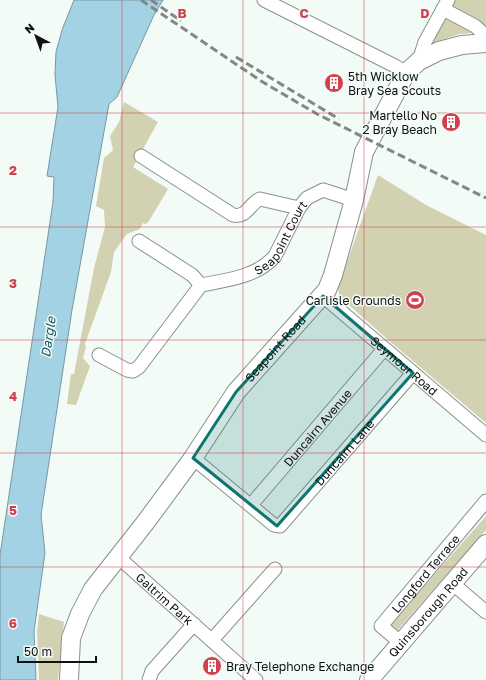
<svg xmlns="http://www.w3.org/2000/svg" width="486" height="680" font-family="'Golos Text',sans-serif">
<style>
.green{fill:#d2d2b2}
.water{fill:#a3d2e4;stroke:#7698a4}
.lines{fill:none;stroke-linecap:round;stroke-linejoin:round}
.street-casing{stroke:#89908d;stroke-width:15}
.secondary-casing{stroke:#89908d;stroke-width:20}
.street{stroke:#fff;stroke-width:13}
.secondary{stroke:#fff;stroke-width:18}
.rail{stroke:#828885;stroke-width:3;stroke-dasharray:8 4;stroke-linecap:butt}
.marked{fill:#0f766e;fill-opacity:0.2;stroke:#0f766e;stroke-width:3;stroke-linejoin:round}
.grid{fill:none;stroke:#d1414d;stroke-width:1;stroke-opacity:0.55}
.labels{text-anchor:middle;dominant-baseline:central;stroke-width:3;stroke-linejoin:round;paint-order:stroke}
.poi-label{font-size:12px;fill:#0e1110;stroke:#f3fbf7;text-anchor:start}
.street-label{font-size:12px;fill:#0e1110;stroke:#f3fbf7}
.water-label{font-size:13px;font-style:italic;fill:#155367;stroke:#f3fbf7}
.grid-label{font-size:13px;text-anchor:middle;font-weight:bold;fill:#d1414d;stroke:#f3fbf7;stroke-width:3;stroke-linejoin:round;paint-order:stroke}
</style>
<rect width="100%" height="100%" fill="#f3fbf7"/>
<path class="green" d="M 452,0 L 486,0 L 486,27 L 452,8 Z
M 445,19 L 449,19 L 473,33 L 460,34 L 429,44 Z
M 124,102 L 158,122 L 133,167 L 168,189 L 149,221 L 146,224 L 143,223 L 140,229 L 127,234 L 114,252 L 111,272 L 85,344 L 86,347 L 83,358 L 90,366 L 76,405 L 67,404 L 71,374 L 74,374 L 94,268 L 105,227 L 104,210 L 96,206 L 104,158 L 113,150 L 110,136 L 119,122 Z
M 378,175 L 426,205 L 486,235 L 486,423 L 387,339 L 339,296 L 338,287 Z
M 486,516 L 486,530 L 396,632 L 389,626 Z
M 39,614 L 64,622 L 58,680 L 39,680 L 37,632 Z"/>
<path class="water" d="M 74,0 L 163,0 L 154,15 L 117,97 L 109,104 L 72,310 L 41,515 L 45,553 L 34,631 L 36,680 L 0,680 L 0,555 L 53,202 L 54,177 L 47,176 L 58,107 L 55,75 L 56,52 L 62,30 Z"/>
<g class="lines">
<g class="street-casing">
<g id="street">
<path d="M 264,0 L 395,66 L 406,73"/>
<path d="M 443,9 L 475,26 L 486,36"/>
<path d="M 419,61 L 425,42 L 448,0"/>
<path d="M 141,156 L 233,215 C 247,218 249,204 260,199 L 299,208"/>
<path d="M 139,241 L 192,275 L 201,285"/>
<path id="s1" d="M 323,296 L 486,435"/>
<path id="s2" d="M 99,355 L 127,370 L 133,371 L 139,367 L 201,285 C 227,280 257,277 275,256 L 299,208 L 307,198 L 323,190 L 354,200"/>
<path id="s3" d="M 193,458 L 274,525 L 280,526 L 413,373"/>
<path id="s4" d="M 251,505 L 384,349"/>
<path id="s5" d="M 117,556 L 256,680"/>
<path d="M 452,583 L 486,612"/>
<path d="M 212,640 L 275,569"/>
<path id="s6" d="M 401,643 L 381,626 L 486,501"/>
<path d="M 149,680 L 152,671 L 194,624"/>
</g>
</g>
<g class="secondary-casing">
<g id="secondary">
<path id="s7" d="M 69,680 L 71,638 L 80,614 L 93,589 L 145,523 L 193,458 L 236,392 L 327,290 L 333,275 L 354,200 L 364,152 L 406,73 L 419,61 L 439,51 L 462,45 L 486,43"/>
<path id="s8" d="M 369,680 L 486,544"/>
</g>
</g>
<use href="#street" class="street"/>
<use href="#secondary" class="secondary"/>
<path class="rail" d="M 141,0 L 261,81 L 317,114 L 486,198
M 151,0 L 181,21
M 236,57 L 339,119"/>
</g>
<path class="marked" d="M 323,296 L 413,373 L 277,526 L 193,458 L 236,392 Z"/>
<path class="grid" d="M 122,0 L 122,680M 243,0 L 243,680M 364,0 L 364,680M 0,113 L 486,113M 0,227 L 486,227M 0,340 L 486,340M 0,453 L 486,453M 0,567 L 486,567"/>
<defs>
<g id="building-disc" transform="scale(1)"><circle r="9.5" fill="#d1414d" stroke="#f3fbf7"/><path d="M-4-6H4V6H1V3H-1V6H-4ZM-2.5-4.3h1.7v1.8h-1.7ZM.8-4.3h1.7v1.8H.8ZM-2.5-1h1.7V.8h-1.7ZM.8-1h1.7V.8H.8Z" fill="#fff"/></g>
<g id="stadium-disc" transform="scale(1)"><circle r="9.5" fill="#d1414d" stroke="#f3fbf7"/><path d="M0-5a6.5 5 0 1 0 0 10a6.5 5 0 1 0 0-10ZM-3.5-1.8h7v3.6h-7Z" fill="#fff"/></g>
</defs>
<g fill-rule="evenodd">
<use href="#building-disc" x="334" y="83"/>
<use href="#building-disc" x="451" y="122"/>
<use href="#stadium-disc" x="415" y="300"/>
<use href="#building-disc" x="212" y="666"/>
</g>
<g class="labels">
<g class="poi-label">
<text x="348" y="76">5th Wicklow<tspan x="348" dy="14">Bray Sea Scouts</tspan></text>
<text x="437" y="115" text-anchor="end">Martello No<tspan x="437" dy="14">2 Bray Beach</tspan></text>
<text x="401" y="300" text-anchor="end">Carlisle Grounds</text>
<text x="226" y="666">Bray Telephone Exchange</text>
</g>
<g class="street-label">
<text stroke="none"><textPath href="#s2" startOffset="247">Seapoint Court</textPath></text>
<text stroke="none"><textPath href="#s7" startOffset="398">Seapoint Road</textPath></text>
<text stroke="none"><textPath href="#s1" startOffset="107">Seymour Road</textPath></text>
<text stroke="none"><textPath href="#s4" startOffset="102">Duncairn Avenue</textPath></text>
<text stroke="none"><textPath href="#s3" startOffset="209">Duncairn Lane</textPath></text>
<text stroke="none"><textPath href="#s6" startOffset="95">Longford Terrace</textPath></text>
<text stroke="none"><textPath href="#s5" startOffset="64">Galtrim Park</textPath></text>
<text stroke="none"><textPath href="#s8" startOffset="90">Quinsborough Road</textPath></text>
</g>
<g class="water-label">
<text transform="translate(48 337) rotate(-82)">Dargle</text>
</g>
</g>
<g class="grid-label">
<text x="182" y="18">B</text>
<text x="304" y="18">C</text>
<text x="425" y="18">D</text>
<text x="13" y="175">2</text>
<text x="13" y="288">3</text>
<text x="13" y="401">4</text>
<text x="13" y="515">5</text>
<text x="13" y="628">6</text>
</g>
<g transform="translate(36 36) rotate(319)" stroke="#f3fbf7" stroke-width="3" paint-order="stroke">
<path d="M0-3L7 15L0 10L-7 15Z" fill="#0e1110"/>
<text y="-6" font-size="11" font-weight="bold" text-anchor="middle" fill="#0e1110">N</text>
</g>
<path d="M18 656v6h78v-6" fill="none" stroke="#0e1110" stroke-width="2"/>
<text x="24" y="656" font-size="12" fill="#0e1110" stroke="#f3fbf7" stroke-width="3" paint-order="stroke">50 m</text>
</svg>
